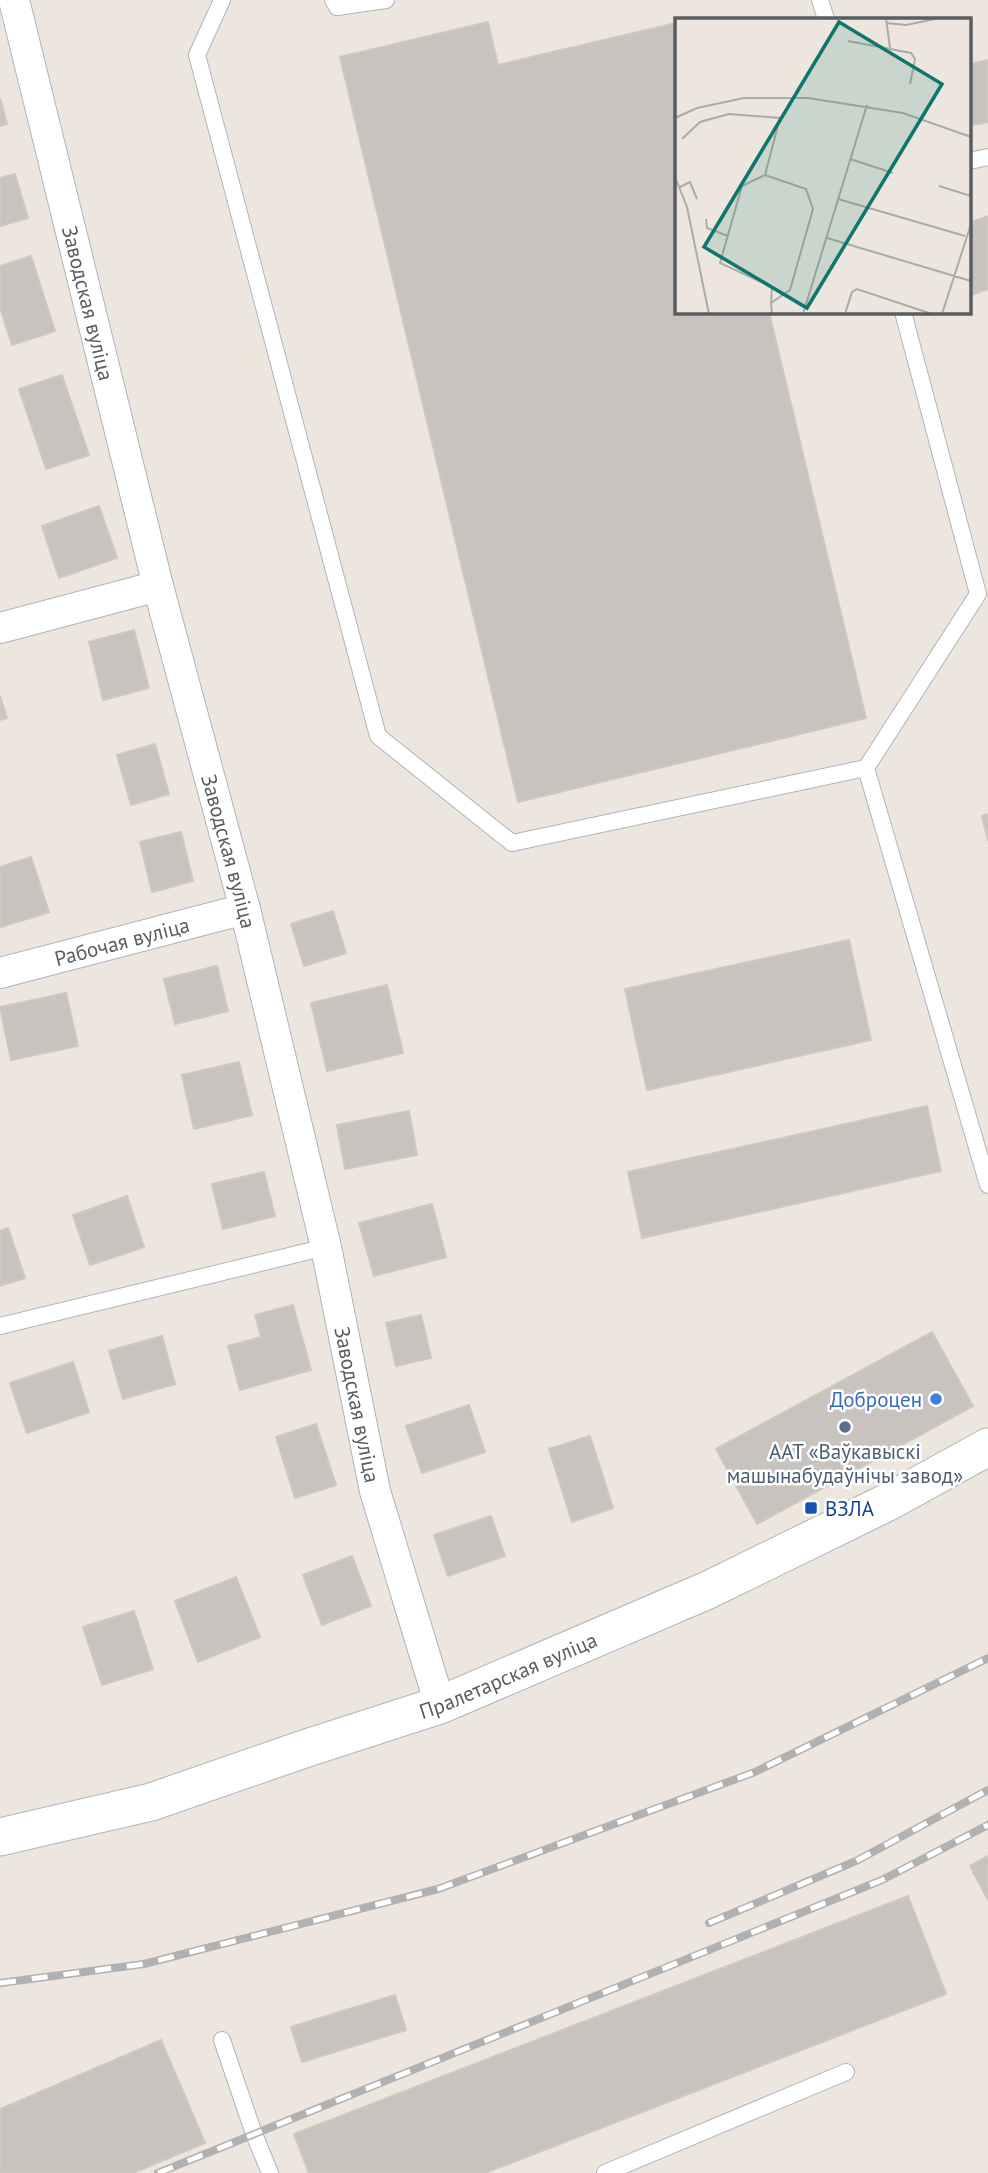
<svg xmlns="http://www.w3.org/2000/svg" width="988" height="2173" font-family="'PT Sans',sans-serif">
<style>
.building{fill:#c8c3be;stroke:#d0c7bd;stroke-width:2}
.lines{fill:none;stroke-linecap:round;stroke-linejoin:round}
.service-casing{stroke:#b0b4b7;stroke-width:18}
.minor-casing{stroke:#b0b4b7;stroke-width:32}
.tertiary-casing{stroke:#b0b4b7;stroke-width:39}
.service{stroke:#fff;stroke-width:16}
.minor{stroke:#fff;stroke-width:30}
.tertiary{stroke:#fff;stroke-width:37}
.rail-casing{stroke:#b0b1b1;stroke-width:8}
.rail{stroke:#fff;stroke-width:5;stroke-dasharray:16;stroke-linecap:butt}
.shop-dot{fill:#3f7fe0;stroke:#fff;stroke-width:2.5}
.service-dot{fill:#5c6f8a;stroke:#fff;stroke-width:2.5}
.transit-dot{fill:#1a4fb4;stroke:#fff;stroke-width:2.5}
.labels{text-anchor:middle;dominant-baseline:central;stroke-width:5;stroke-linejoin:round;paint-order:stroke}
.street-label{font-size:21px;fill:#585d60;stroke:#fff}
.shop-label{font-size:21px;fill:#366cbe;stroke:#fff;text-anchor:end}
.service-label{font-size:21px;fill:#4e5e75;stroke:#fff}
.transit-label{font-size:21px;fill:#164399;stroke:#fff;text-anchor:start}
.inset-road{fill:none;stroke:#adaba8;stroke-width:2}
.view{fill:#0f766e;fill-opacity:0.15;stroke:#0f766e;stroke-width:3.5}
.inset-edge{fill:none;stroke:#585d60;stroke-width:3.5}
</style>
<rect width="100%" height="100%" fill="#ece6de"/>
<path class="building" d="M 488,22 L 498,65 L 676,23 L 676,312 L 769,312 L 866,718 L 518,802 L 340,57 Z
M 988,60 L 988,122 L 969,126 L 969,64 Z
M 0,98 L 7,124 L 0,126 Z
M 15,174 L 28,218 L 0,226 L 0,178 Z
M 988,216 L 988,289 L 969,296 L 969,223 Z
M 31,256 L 55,331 L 12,345 L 0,307 L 0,266 Z
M 62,375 L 89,455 L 46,469 L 19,389 Z
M 99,506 L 117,558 L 59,578 L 42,526 Z
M 134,630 L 149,688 L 103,700 L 89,642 Z
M 0,696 L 7,718 L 0,720 Z
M 155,744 L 169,794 L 131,805 L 117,755 Z
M 988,814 L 988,841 L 982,816 Z
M 181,832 L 193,881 L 152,892 L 140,842 Z
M 31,857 L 49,912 L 1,927 L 0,867 Z
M 333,911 L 346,953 L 304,966 L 291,924 Z
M 849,940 L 871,1040 L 647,1090 L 625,989 Z
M 217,966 L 228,1011 L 175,1024 L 164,979 Z
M 387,985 L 403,1053 L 327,1071 L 311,1003 Z
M 66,993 L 78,1046 L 11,1060 L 0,1007 Z
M 239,1062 L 252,1115 L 194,1129 L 182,1075 Z
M 927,1106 L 941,1171 L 642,1238 L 628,1172 Z
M 409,1111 L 417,1155 L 345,1169 L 337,1125 Z
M 264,1172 L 275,1216 L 223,1229 L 212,1184 Z
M 127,1196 L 144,1247 L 90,1265 L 73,1215 Z
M 432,1204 L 446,1257 L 374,1276 L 359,1223 Z
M 8,1228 L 25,1278 L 0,1286 L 0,1231 Z
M 293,1305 L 311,1370 L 240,1390 L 228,1346 L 261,1337 L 255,1315 Z
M 421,1315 L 431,1358 L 396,1366 L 386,1323 Z
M 932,1332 L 973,1406 L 757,1524 L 716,1449 Z
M 162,1336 L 175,1384 L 123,1399 L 109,1351 Z
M 73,1362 L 89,1412 L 27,1433 L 10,1383 Z
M 469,1405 L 485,1452 L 422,1473 L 406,1426 Z
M 316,1424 L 336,1485 L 295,1498 L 276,1437 Z
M 590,1436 L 613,1508 L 572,1522 L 549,1449 Z
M 491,1516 L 505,1556 L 448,1576 L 434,1535 Z
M 352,1556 L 371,1606 L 322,1625 L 303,1575 Z
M 236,1577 L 260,1637 L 198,1662 L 175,1601 Z
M 134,1611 L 153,1669 L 102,1685 L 83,1627 Z
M 988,1856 L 988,1900 L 970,1866 Z
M 908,1896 L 946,1994 L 485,2173 L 309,2173 L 294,2134 Z
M 395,1995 L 406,2030 L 302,2062 L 291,2027 Z
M 161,2040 L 205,2143 L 133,2173 L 0,2173 L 0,2109 Z"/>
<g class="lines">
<g class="service-casing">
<path id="service" d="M 222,0 L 197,55 L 378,736 L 512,843 L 866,768
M 333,0 L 337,7 L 386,0
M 820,0 L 826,19
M 969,161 L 988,157
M 903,312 L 978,594 L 866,768 L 988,1185
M 0,1326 L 326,1247
M 222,2040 L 254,2134 L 270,2173
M 605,2173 L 846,2072"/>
</g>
<g class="minor-casing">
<g id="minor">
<path id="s1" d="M 14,0 L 158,586 L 245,909 L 326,1247 L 375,1491 L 440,1705"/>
<path d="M 0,628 L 158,586"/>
<path id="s2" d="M 0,973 L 245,909"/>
</g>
</g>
<g class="tertiary-casing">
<g id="tertiary">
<path id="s3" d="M 0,1837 L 151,1802 L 307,1748 L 440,1705 L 708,1590 L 888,1502 L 988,1447"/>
</g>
</g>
<use href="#service" class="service"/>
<use href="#minor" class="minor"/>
<use href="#tertiary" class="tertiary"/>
<g class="rail-casing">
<path id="rail" d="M 709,1923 L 856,1861 L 988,1790
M 0,1983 L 144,1964 L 438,1889 L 755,1772 L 988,1658
M 158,2173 L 882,1880 L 988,1825"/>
</g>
<use href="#rail" class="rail"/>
</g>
<circle class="shop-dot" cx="936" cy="1399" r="7"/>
<circle class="service-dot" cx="845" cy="1427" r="7"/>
<rect class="transit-dot" x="804" y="1501" width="14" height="14" rx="3.5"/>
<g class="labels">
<g class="street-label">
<text stroke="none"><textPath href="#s1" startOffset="312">Заводская вуліца</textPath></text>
<text stroke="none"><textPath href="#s1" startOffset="878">Заводская вуліца</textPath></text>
<text stroke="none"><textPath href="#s2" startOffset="126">Рабочая вуліца</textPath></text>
<text stroke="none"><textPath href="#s1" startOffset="1446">Заводская вуліца</textPath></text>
<text stroke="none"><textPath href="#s3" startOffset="534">Пралетарская вуліца</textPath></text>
</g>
<g class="shop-label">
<text x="922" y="1399">Доброцен</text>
</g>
<g class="service-label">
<text x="845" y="1451">ААТ «Ваўкавыскі<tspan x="845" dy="24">машынабудаўнічы завод»</tspan></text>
</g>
<g class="transit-label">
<text x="825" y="1508">ВЗЛА</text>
</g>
</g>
<g transform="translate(675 18)">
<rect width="296" height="296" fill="#ece6de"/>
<path class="inset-road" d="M 211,0 L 215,30M 211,5 L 231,7 L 265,0M 173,23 L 236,35 L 240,41 L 235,66M 0,100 L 22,90 L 69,80 L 133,80 L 228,95 L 296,119M 7,121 L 25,104 L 54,96 L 105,100 L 90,157 L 67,168 L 45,245 L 97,269 L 96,285M 175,141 L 218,155M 90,157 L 131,171 L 138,191 L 115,272 L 96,285 L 97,296M 0,159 L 12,189 L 34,296M 264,168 L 296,178M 5,169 L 15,164 L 22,181M 163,181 L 290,218M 31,201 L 32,210 L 53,218M 152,220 L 296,263M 128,296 L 192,87M 170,296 L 177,274 L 182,271 L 257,296M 267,296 L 296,206"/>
<path class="view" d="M 164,4 L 267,66 L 132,290 L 29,229 Z"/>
<rect width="296" height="296" class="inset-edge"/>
</g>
</svg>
